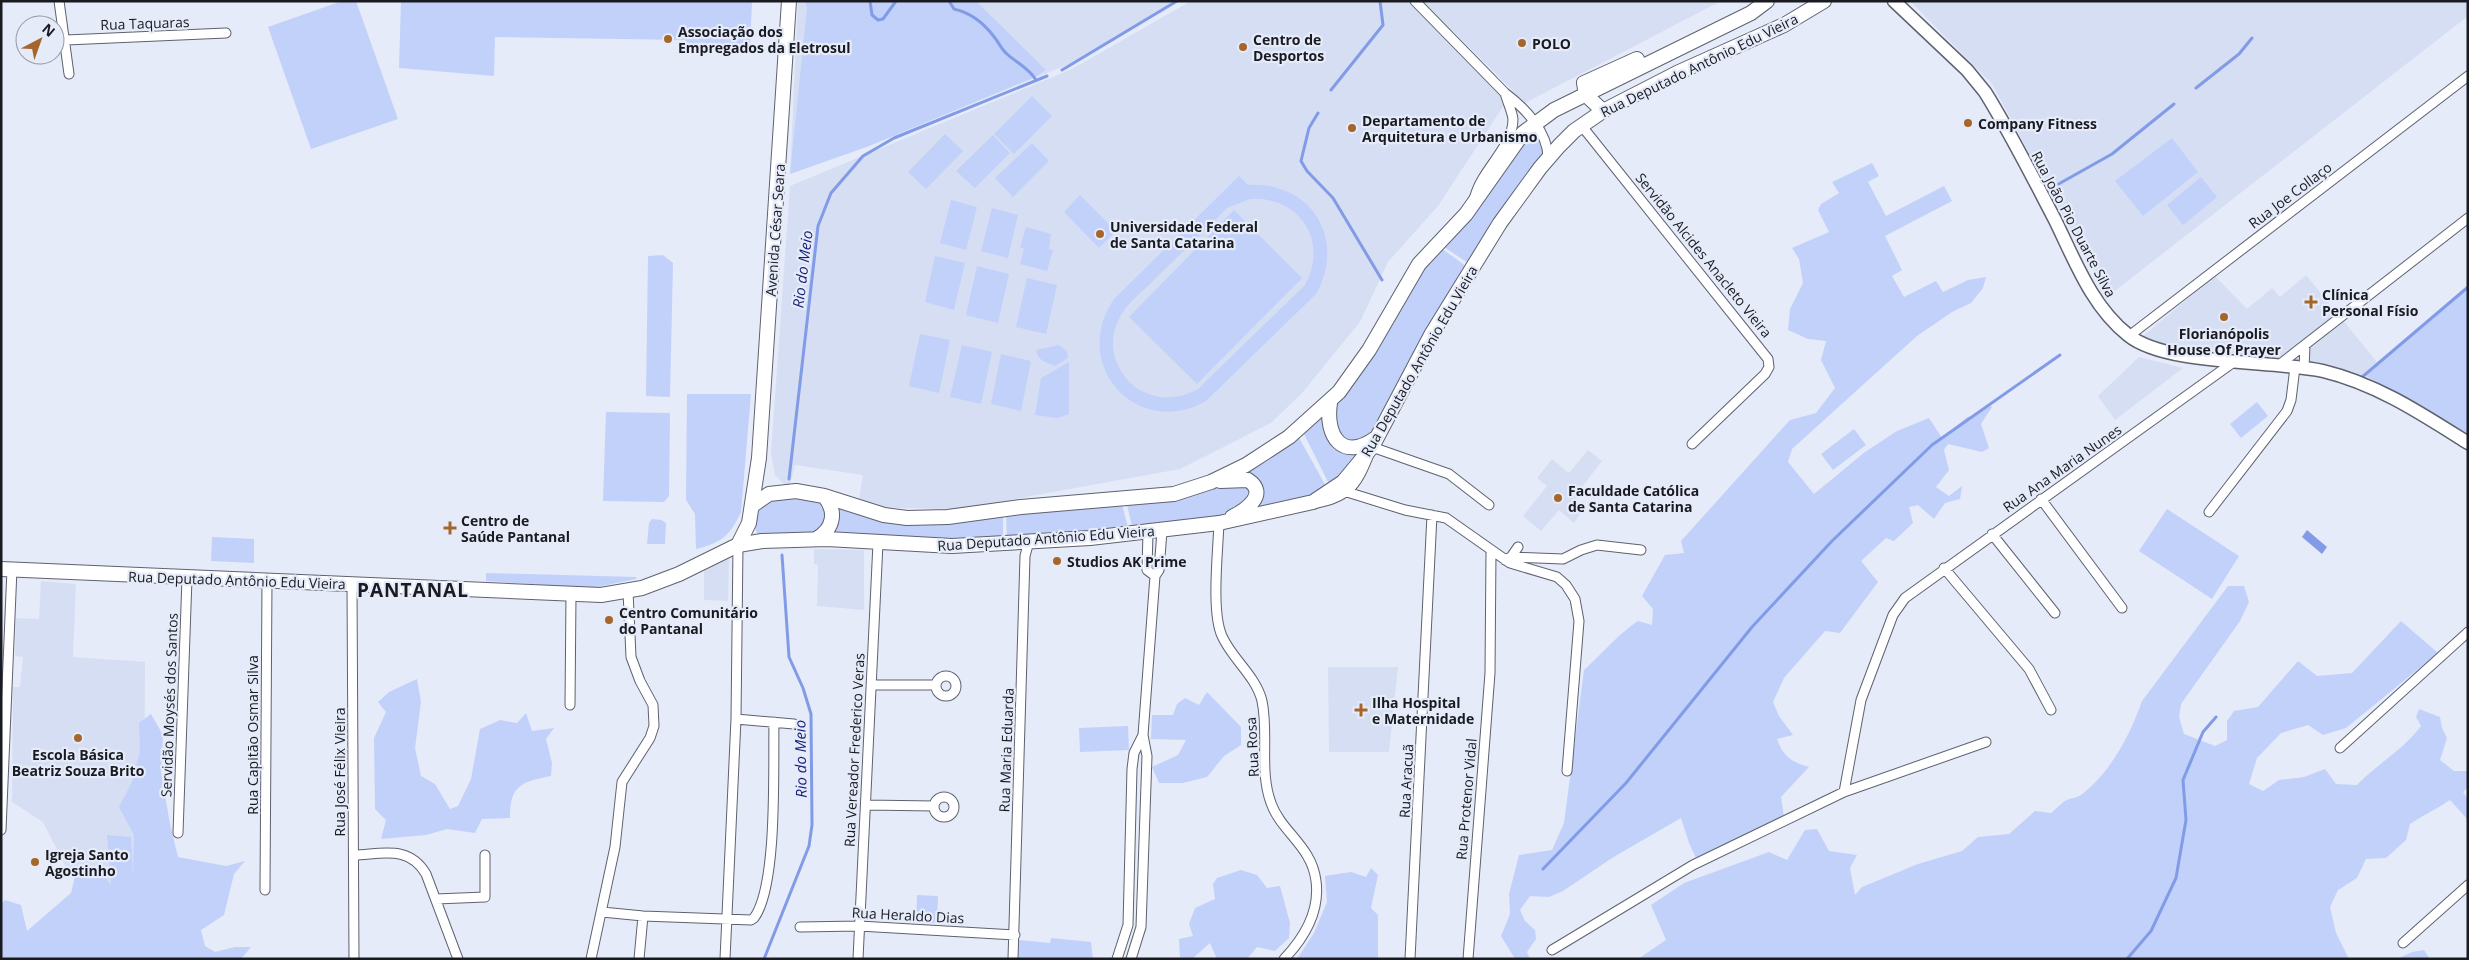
<svg xmlns="http://www.w3.org/2000/svg" width="2469" height="960" font-family="'Open Sans',sans-serif">
<style>
.built{fill:#d6def3}
.green{fill:#c2d1fa;fill-rule:evenodd}
.water{fill:#829be6}
.lines{fill:none;stroke-linecap:round;stroke-linejoin:round}
.stream{stroke:#829be6;stroke-width:3}
.street-casing{stroke:#5e626f;stroke-width:11}
.secondary-casing{stroke:#5e626f;stroke-width:15}
.primary-casing{stroke:#5e626f;stroke-width:16}
.street{stroke:#fff;stroke-width:9}
.secondary{stroke:#fff;stroke-width:12}
.primary{stroke:#fff;stroke-width:14}
.poi-dot{fill:#a4662b;stroke:#e6ebfa;stroke-width:2}
.labels{text-anchor:middle;dominant-baseline:central;stroke-width:4.5;stroke-linejoin:round;paint-order:stroke}
.street-label{font-size:14px;fill:#191b20;stroke:#e6ebfa}
.poi-label{font-size:14px;font-weight:bold;fill:#191b20;stroke:#e6ebfa;text-anchor:start}
.water-label{font-size:15px;font-style:italic;fill:#151f75;stroke:#e6ebfa}
.district-label{font-size:19px;font-weight:bold;letter-spacing:1px;fill:#191b20;stroke:#e6ebfa}
</style>
<rect width="100%" height="100%" fill="#e6ebfa"/>
<path class="built" d="M 798,1 L 1178,1 L 1069,64 L 869,146 L 790,174 Z
M 1191,1 L 1410,1 L 1506,102 L 1438,206 L 1388,262 L 1360,322 L 1302,393 L 1271,423 L 1180,469 L 960,509 L 892,508 L 877,506 L 859,499 L 863,475 L 795,465 L 790,484 L 784,484 L 775,475 L 771,453 L 790,186 L 1072,69 Z
M 1423,1 L 1721,1 L 1525,103 Z
M 1910,1 L 2468,1 L 2468,16 L 2107,297 L 1992,84 Z
M 2306,275 L 2377,362 L 2362,375 L 2279,358 L 2171,347 L 2143,336 L 2215,276 L 2247,309 L 2272,288 L 2280,297 Z
M 2139,357 L 2183,368 L 2115,420 L 2098,396 Z
M 1588,450 L 1602,461 L 1582,487 L 1585,490 L 1571,506 L 1580,514 L 1574,523 L 1559,510 L 1541,531 L 1523,516 L 1547,486 L 1537,478 L 1552,459 L 1569,473 Z
M 814,549 L 864,550 L 864,610 L 817,606 L 818,565 L 814,564 Z
M 729,558 L 728,601 L 704,600 L 704,571 Z
M 41,581 L 76,584 L 73,657 L 145,662 L 144,870 L 110,897 L 71,877 L 43,822 L 12,802 L 13,687 L 20,687 L 23,657 L 15,656 L 16,618 L 39,619 Z
M 1328,667 L 1398,667 L 1389,752 L 1329,752 Z"/>
<path class="green" d="M 342,1 L 356,1 L 398,119 L 311,149 L 268,27 Z
M 401,1 L 752,1 L 750,48 L 686,47 L 685,40 L 495,37 L 494,76 L 399,68 Z
M 805,1 L 976,1 L 1046,70 L 1035,77 L 869,146 L 790,174 L 807,8 Z
M 1032,96 L 1052,116 L 1014,154 L 994,134 Z
M 1536,129 L 1545,145 L 1544,158 L 1471,265 L 1441,245 L 1519,139 Z
M 945,134 L 963,151 L 926,189 L 908,172 Z
M 993,135 L 1010,153 L 975,188 L 956,171 Z
M 2172,138 L 2198,172 L 2143,216 L 2115,181 Z
M 1032,143 L 1049,161 L 1013,197 L 995,178 Z
M 1872,163 L 1879,176 L 1868,182 L 1886,216 L 1944,186 L 1952,201 L 1885,236 L 1902,270 L 1892,276 L 1904,297 L 1936,281 L 1943,292 L 1968,280 L 1986,277 L 1983,288 L 1971,303 L 1952,312 L 1917,336 L 1792,449 L 1788,462 L 1814,494 L 1865,452 L 1897,431 L 1929,418 L 1942,438 L 1967,417 L 1973,416 L 1989,404 L 1992,407 L 1981,424 L 1989,448 L 1982,452 L 1948,444 L 1944,450 L 1949,470 L 1936,487 L 1949,496 L 1962,486 L 1960,499 L 1945,503 L 1934,519 L 1918,505 L 1909,507 L 1913,523 L 1894,541 L 1886,538 L 1861,561 L 1878,582 L 1840,633 L 1825,631 L 1784,678 L 1773,702 L 1779,716 L 1793,735 L 1777,739 C 1783,756 1791,762 1809,767 L 1781,797 L 1784,817 L 1696,858 L 1689,843 L 1681,818 L 1612,858 L 1563,891 L 1549,897 L 1530,896 L 1520,910 L 1525,921 L 1535,930 L 1536,939 L 1527,952 L 1530,959 L 1515,959 L 1501,936 L 1510,914 L 1509,894 L 1519,855 L 1552,850 L 1564,823 L 1584,670 C 1602,654 1618,634 1638,621 L 1652,625 L 1653,609 L 1642,596 L 1665,555 L 1684,553 L 1681,541 L 1790,420 L 1816,413 L 1835,388 L 1821,360 L 1826,341 L 1808,339 L 1788,330 L 1790,309 L 1803,283 L 1799,259 L 1792,248 L 1829,232 L 1818,210 L 1821,204 L 1839,193 L 1832,182 Z
M 1239,176 L 1248,185 C 1311,181 1347,239 1316,294 L 1206,401 C 1137,440 1069,365 1114,299 ZM 1250,199 C 1300,196 1329,241 1305,285 L 1198,389 C 1180,399 1159,401 1140,390 C 1115,375 1105,343 1120,317 C 1127,303 1142,292 1153,281 C 1178,256 1203,232 1227,208 Z
M 2201,177 L 2217,197 L 2183,225 L 2167,205 Z
M 1080,195 L 1116,231 L 1099,248 L 1064,212 Z
M 951,200 L 977,207 L 966,250 L 940,243 Z
M 992,208 L 1018,215 L 1008,258 L 981,251 Z
M 1234,210 L 1302,278 L 1197,384 L 1129,317 Z
M 1026,227 L 1051,234 L 1049,249 L 1053,250 L 1047,271 L 1020,264 L 1024,249 L 1020,247 Z
M 1438,246 L 1470,269 L 1375,435 L 1364,443 L 1339,439 L 1334,407 L 1417,271 Z
M 663,255 L 673,263 L 670,397 L 646,396 L 648,256 Z
M 935,256 L 965,263 L 954,310 L 925,302 Z
M 977,266 L 1009,274 L 998,323 L 966,315 Z
M 1027,278 L 1057,285 L 1046,334 L 1016,327 Z
M 2468,288 L 2468,437 L 2366,376 L 2443,307 Z
M 920,334 L 950,340 L 939,393 L 909,386 Z
M 962,345 L 992,352 L 981,404 L 950,397 Z
M 1059,345 L 1067,351 L 1068,358 L 1055,366 C 1045,362 1038,361 1036,350 Z
M 1001,354 L 1031,361 L 1021,411 L 991,404 Z
M 1069,362 L 1069,414 L 1058,418 L 1035,415 L 1041,378 Z
M 687,394 L 751,394 L 741,512 C 730,536 721,543 696,549 L 695,514 L 686,500 Z
M 2257,402 L 2268,416 L 2241,438 L 2230,424 Z
M 1326,409 L 1335,443 L 1369,447 L 1331,488 L 1302,430 Z
M 606,412 L 670,413 L 669,496 L 664,502 L 603,501 Z
M 1854,429 L 1866,445 L 1833,470 L 1821,454 Z
M 1297,434 L 1328,490 L 1316,497 L 1250,513 L 1261,494 L 1232,477 Z
M 1245,483 L 1254,496 L 1221,519 L 1133,531 L 1126,500 Z
M 780,494 L 827,503 L 823,532 L 760,537 L 753,526 L 755,507 Z
M 831,501 L 879,517 L 1003,512 L 1003,541 L 826,536 Z
M 1121,501 L 1129,531 L 1007,541 L 1006,512 Z
M 2167,509 L 2239,556 L 2212,599 L 2139,551 Z
M 652,519 L 661,520 L 666,523 L 665,544 L 647,544 L 649,523 Z
M 212,537 L 254,539 L 254,563 L 211,561 Z
M 486,573 L 636,577 L 636,579 L 592,588 L 486,581 Z
M 2228,586 L 2244,586 L 2249,602 L 2240,621 L 2181,704 L 2179,717 L 2184,734 L 2215,746 L 2227,740 L 2227,721 L 2234,711 L 2258,707 L 2298,661 L 2317,676 L 2352,673 L 2401,621 L 2438,653 L 2346,728 L 2323,735 L 2308,725 L 2281,733 L 2257,758 L 2249,784 L 2263,791 L 2279,780 L 2304,777 L 2325,769 L 2336,784 L 2357,785 C 2377,764 2403,750 2421,726 L 2416,717 L 2419,709 L 2440,717 L 2442,728 L 2447,738 L 2440,760 L 2454,771 L 2468,771 L 2468,787 L 2463,792 L 2468,799 L 2468,820 L 2450,800 C 2437,809 2423,815 2410,824 L 2406,840 L 2386,858 L 2366,859 L 2357,878 L 2338,890 L 2330,907 L 2336,933 L 2349,959 L 1638,959 L 1666,940 L 1651,905 L 1684,883 L 1769,852 L 1787,860 L 1805,830 L 1817,829 L 1829,851 L 1857,855 L 1850,868 L 1855,895 L 1862,887 L 1918,864 L 1962,851 L 1978,837 L 2009,834 L 2035,811 L 2051,813 C 2056,809 2061,803 2067,800 C 2071,798 2077,798 2081,795 C 2111,772 2130,735 2142,701 Z
M 417,679 L 421,702 L 415,748 L 421,776 L 435,784 L 450,809 L 458,806 L 471,779 L 480,729 L 500,720 L 517,723 L 526,713 L 532,731 L 554,728 L 546,739 L 552,763 L 551,776 C 521,782 510,785 510,818 L 482,819 L 475,833 L 447,829 L 426,835 L 381,839 L 386,820 L 375,809 L 374,738 L 386,712 L 378,702 L 389,692 Z
M 1207,692 L 1241,727 L 1241,745 L 1224,756 L 1207,777 L 1183,783 L 1159,783 L 1152,767 L 1178,755 L 1186,740 L 1151,739 L 1152,715 L 1173,715 L 1177,704 L 1185,698 L 1199,705 Z
M 151,714 L 163,735 L 161,772 L 170,824 L 178,857 L 226,866 L 245,861 L 234,874 L 224,915 L 201,930 L 205,946 L 215,952 L 235,947 L 251,947 L 241,959 L 1,959 L 1,904 L 5,900 L 21,905 L 27,931 L 71,893 L 75,876 L 100,869 L 111,885 L 107,835 L 131,837 L 133,877 L 134,835 L 119,807 L 132,782 L 140,752 L 139,723 Z
M 1128,726 L 1129,750 L 1080,752 L 1079,728 Z
M 1371,868 L 1378,875 L 1371,908 L 1378,915 L 1378,959 L 1297,959 L 1314,933 L 1327,902 L 1325,876 L 1351,872 L 1366,877 Z
M 1241,870 L 1257,875 L 1267,888 L 1280,886 L 1290,923 L 1289,938 L 1275,951 L 1257,947 L 1247,959 L 1217,959 L 1210,943 L 1192,959 L 1180,959 L 1179,939 L 1193,936 L 1189,924 L 1195,908 L 1215,899 L 1213,884 L 1217,878 Z
M 917,895 L 938,896 L 937,923 L 916,922 Z
M 1051,938 L 1091,942 L 1093,959 L 1018,959 L 1019,940 L 1050,943 Z
M 2424,950 L 2430,959 L 2397,959 L 2412,952 Z"/>
<path class="water" d="M 2307,530 L 2327,547 L 2322,554 L 2302,537 Z"/>
<g class="lines">
<path class="stream" d="M 870,1 L 872,15 L 878,20 L 883,19 L 896,1
M 949,1 L 954,9 C 972,13 984,23 995,38 C 999,43 1002,50 1007,54 C 1017,63 1029,68 1036,80
M 1062,70 L 1177,1
M 2196,88 L 2239,54 L 2252,38
M 1331,90 L 1383,25 L 1380,1
M 1318,113 L 1309,128 L 1301,161 L 1307,171 L 1333,198 L 1382,280
M 2055,186 L 2112,154 L 2174,104
M 2361,378 L 2468,287
M 789,479 L 818,226 L 831,193 L 863,156 L 894,138 L 1047,76
M 1543,869 L 1626,783 L 1752,627 L 1832,541 L 1932,445 L 2060,355
M 764,959 L 809,846 L 812,825 L 811,714 L 803,688 L 789,657 L 782,555
M 2127,959 L 2151,931 L 2176,878 L 2186,820 L 2183,780 L 2203,732 L 2216,717"/>
<g class="street-casing">
<path id="street" d="M 59,1 L 69,74
M 1415,1 L 1505,93 C 1525,108 1548,132 1548,158
M 66,40 L 226,33
M 1581,125 L 1768,359 L 1769,367 L 1765,374 L 1692,444
M 1475,196 C 1483,168 1513,147 1513,119 C 1512,111 1507,101 1505,93
M 2129,336 L 2468,76
M 2279,365 L 2468,218
M 2304,369 L 2305,345
M 1347,492 L 1405,510 L 1446,518 L 1510,563 L 1557,577 L 1566,585 L 1575,599 L 1579,621 L 1567,771
M 2041,499 L 2122,608
M 1317,503 C 1354,496 1359,479 1372,447 L 1449,474 L 1489,505
M 2209,512 L 2287,411 L 2291,400 L 2295,367
M 1219,523 C 1218,551 1211,612 1222,636 C 1232,659 1256,676 1262,701 C 1269,734 1259,771 1271,803 C 1281,832 1312,846 1316,881 C 1320,911 1304,938 1284,959
M 1148,532 L 1147,570 L 1155,576
M 1992,534 L 2055,613
M 1511,557 L 1518,547
M 1505,560 L 1511,557 L 1563,559 L 1581,550 L 1597,545 L 1641,550
M 1944,568 L 2029,669 L 2051,710
M 352,585 L 354,959
M936 686a10 10 0 1 1 20 0a10 10 0 1 1-20 0Z
M 871,685 L 936,685
M 570,705 L 571,595
M 736,719 L 794,724
M 2340,748 L 2468,632
M 1844,792 L 1861,700 L 1893,615 L 1905,598 L 2235,361
M934 807a10 10 0 1 1 20 0a10 10 0 1 1-20 0Z
M 866,805 L 934,806
M 1,830 L 12,569
M 178,833 L 187,578
M 354,855 C 383,854 409,845 426,874 L 458,959
M 265,890 L 267,581
M 436,899 L 485,897 L 485,855
M 602,912 L 643,916 L 751,920 L 754,918 C 778,886 773,766 774,722
M 800,927 L 859,926 L 1015,935
M 2403,943 L 2468,885
M 1552,950 L 1693,865 L 1844,792 L 1986,742
M 591,959 L 615,847 L 622,782 L 650,738 L 654,726 L 653,705 L 640,681 L 631,657 L 628,591
M 639,959 L 643,916
M 725,959 L 736,719 L 738,545
M 858,959 L 878,543
M 1013,959 L 1025,556 L 1029,541
M 1117,959 L 1128,925 L 1132,769 L 1134,753 L 1143,735
M 1131,959 L 1141,927 L 1147,756 L 1143,735 L 1155,576 L 1159,570 L 1162,531
M 1410,959 L 1432,515
M 1468,959 L 1490,673 L 1491,551"/>
</g>
<g class="secondary-casing">
<path id="secondary" d="M 1894,1 L 1967,70 L 1985,92 C 2010,132 2032,176 2054,218 C 2074,258 2091,306 2128,335 C 2166,366 2273,360 2323,371 C 2377,384 2422,414 2468,443"/>
</g>
<g class="primary-casing">
<path id="primary" d="M 1603,111 L 1586,95 L 1584,83 L 1637,59
M 1330,403 C 1325,436 1342,462 1376,438
M 1220,481 L 1248,480 C 1269,494 1246,510 1232,517
M 753,505 L 769,494 L 796,491 L 824,496 L 884,515 L 907,518 L 948,517 L 1021,507 L 1174,494 L 1211,482 L 1246,465 L 1289,437 L 1339,392 L 1369,350 L 1419,264 L 1466,214 L 1523,133 L 1554,110 L 1751,13 L 1767,1
M 816,539 C 834,529 837,511 824,496
M 738,545 L 749,523 L 759,458 L 789,1
M 1,569 L 601,595 L 642,588 L 679,574 L 738,545 L 762,541 L 827,539 L 952,546 L 1090,538 L 1219,523 L 1313,502 L 1343,482 L 1372,447 L 1431,335 L 1500,223 L 1540,168 L 1559,146 L 1574,131 L 1603,111 L 1677,73 L 1784,25 L 1824,1"/>
</g>
<use href="#street" class="street"/>
<use href="#secondary" class="secondary"/>
<use href="#primary" class="primary"/>
</g>
<g class="poi-dot">
<circle cx="668" cy="39" r="5"/>
<circle cx="1522" cy="43" r="5"/>
<circle cx="1243" cy="47" r="5"/>
<circle cx="1968" cy="123" r="5"/>
<circle cx="1352" cy="128" r="5"/>
<circle cx="1100" cy="234" r="5"/>
<path d="M2308.5 294.5h5v5h5v5h-5v5h-5v-5h-5v-5h5z"/>
<circle cx="2224" cy="317" r="5"/>
<circle cx="1558" cy="498" r="5"/>
<path d="M447.5 520.5h5v5h5v5h-5v5h-5v-5h-5v-5h5z"/>
<circle cx="1057" cy="561" r="5"/>
<circle cx="609" cy="620" r="5"/>
<path d="M1358.5 702.5h5v5h5v5h-5v5h-5v-5h-5v-5h5z"/>
<circle cx="78" cy="738" r="5"/>
<circle cx="35" cy="862" r="5"/>
</g>
<g class="labels">
<g class="street-label">
<text transform="translate(145 23) rotate(-2)">Rua Taquaras</text>
<text transform="translate(1699 65) rotate(-26)">Rua Deputado Antônio Edu Vieira</text>
<text transform="translate(2290 195) rotate(-37)">Rua Joe Collaço</text>
<text transform="translate(2074 224) rotate(62)">Rua João Pio Duarte Silva</text>
<text transform="translate(775 230) rotate(-86)">Avenida César Seara</text>
<text transform="translate(1704 255) rotate(51)">Servidão Alcides Anacleto Vieira</text>
<text transform="translate(1419 361) rotate(-60)">Rua Deputado Antônio Edu Vieira</text>
<text transform="translate(2062 468) rotate(-35)">Rua Ana Maria Nunes</text>
<text transform="translate(1046 538) rotate(-4)">Rua Deputado Antônio Edu Vieira</text>
<text transform="translate(237 580) rotate(2)">Rua Deputado Antônio Edu Vieira</text>
<text transform="translate(169 705) rotate(-88)">Servidão Moysés dos Santos</text>
<text transform="translate(252 735) rotate(-90)">Rua Capitão Osmar Silva</text>
<text transform="translate(1252 747) rotate(-93)">Rua Rosa</text>
<text transform="translate(854 750) rotate(-87)">Rua Vereador Frederico Veras</text>
<text transform="translate(1006 750) rotate(-88)">Rua Maria Eduarda</text>
<text transform="translate(339 772) rotate(-90)">Rua José Félix Vieira</text>
<text transform="translate(1406 781) rotate(-87)">Rua Aracuã</text>
<text transform="translate(1466 799) rotate(-85)">Rua Protenor Vidal</text>
<text transform="translate(908 915) rotate(3)">Rua Heraldo Dias</text>
</g>
<g class="poi-label">
<text x="678" y="31">Associação dos<tspan x="678" dy="16">Empregados da Eletrosul</tspan></text>
<text x="1253" y="39">Centro de<tspan x="1253" dy="16">Desportos</tspan></text>
<text x="1532" y="43">POLO</text>
<text x="1362" y="120">Departamento de<tspan x="1362" dy="16">Arquitetura e Urbanismo</tspan></text>
<text x="1978" y="123">Company Fitness</text>
<text x="1110" y="226">Universidade Federal<tspan x="1110" dy="16">de Santa Catarina</tspan></text>
<text x="2322" y="294">Clínica<tspan x="2322" dy="16">Personal Físio</tspan></text>
<text x="2224" y="333" text-anchor="middle">Florianópolis<tspan x="2224" dy="16">House Of Prayer</tspan></text>
<text x="1568" y="490">Faculdade Católica<tspan x="1568" dy="16">de Santa Catarina</tspan></text>
<text x="461" y="520">Centro de<tspan x="461" dy="16">Saúde Pantanal</tspan></text>
<text x="1067" y="561">Studios AK Prime</text>
<text x="619" y="612">Centro Comunitário<tspan x="619" dy="16">do Pantanal</tspan></text>
<text x="1372" y="702">Ilha Hospital<tspan x="1372" dy="16">e Maternidade</tspan></text>
<text x="78" y="754" text-anchor="middle">Escola Básica<tspan x="78" dy="16">Beatriz Souza Brito</tspan></text>
<text x="45" y="854">Igreja Santo<tspan x="45" dy="16">Agostinho</tspan></text>
</g>
<g class="water-label">
<text transform="translate(802 269) rotate(-83)">Rio do Meio</text>
<text transform="translate(800 759) rotate(-91)">Rio do Meio</text>
</g>
<g class="district-label">
<text x="413" y="590">PANTANAL</text>
</g>
</g>
<rect width="2469" height="960" fill="none" stroke="#191b20" stroke-width="5"/>
<g transform="translate(40 40) rotate(41)"><circle r="24" fill="#e6ebfa" stroke="#9498a3"/>
<path d="M0-4L9 19L0 12L-9 19Z" fill="#a4662b"/>
<text y="-8" font-size="14" font-weight="bold" text-anchor="middle" fill="#191b20">N</text>
</g>
</svg>
